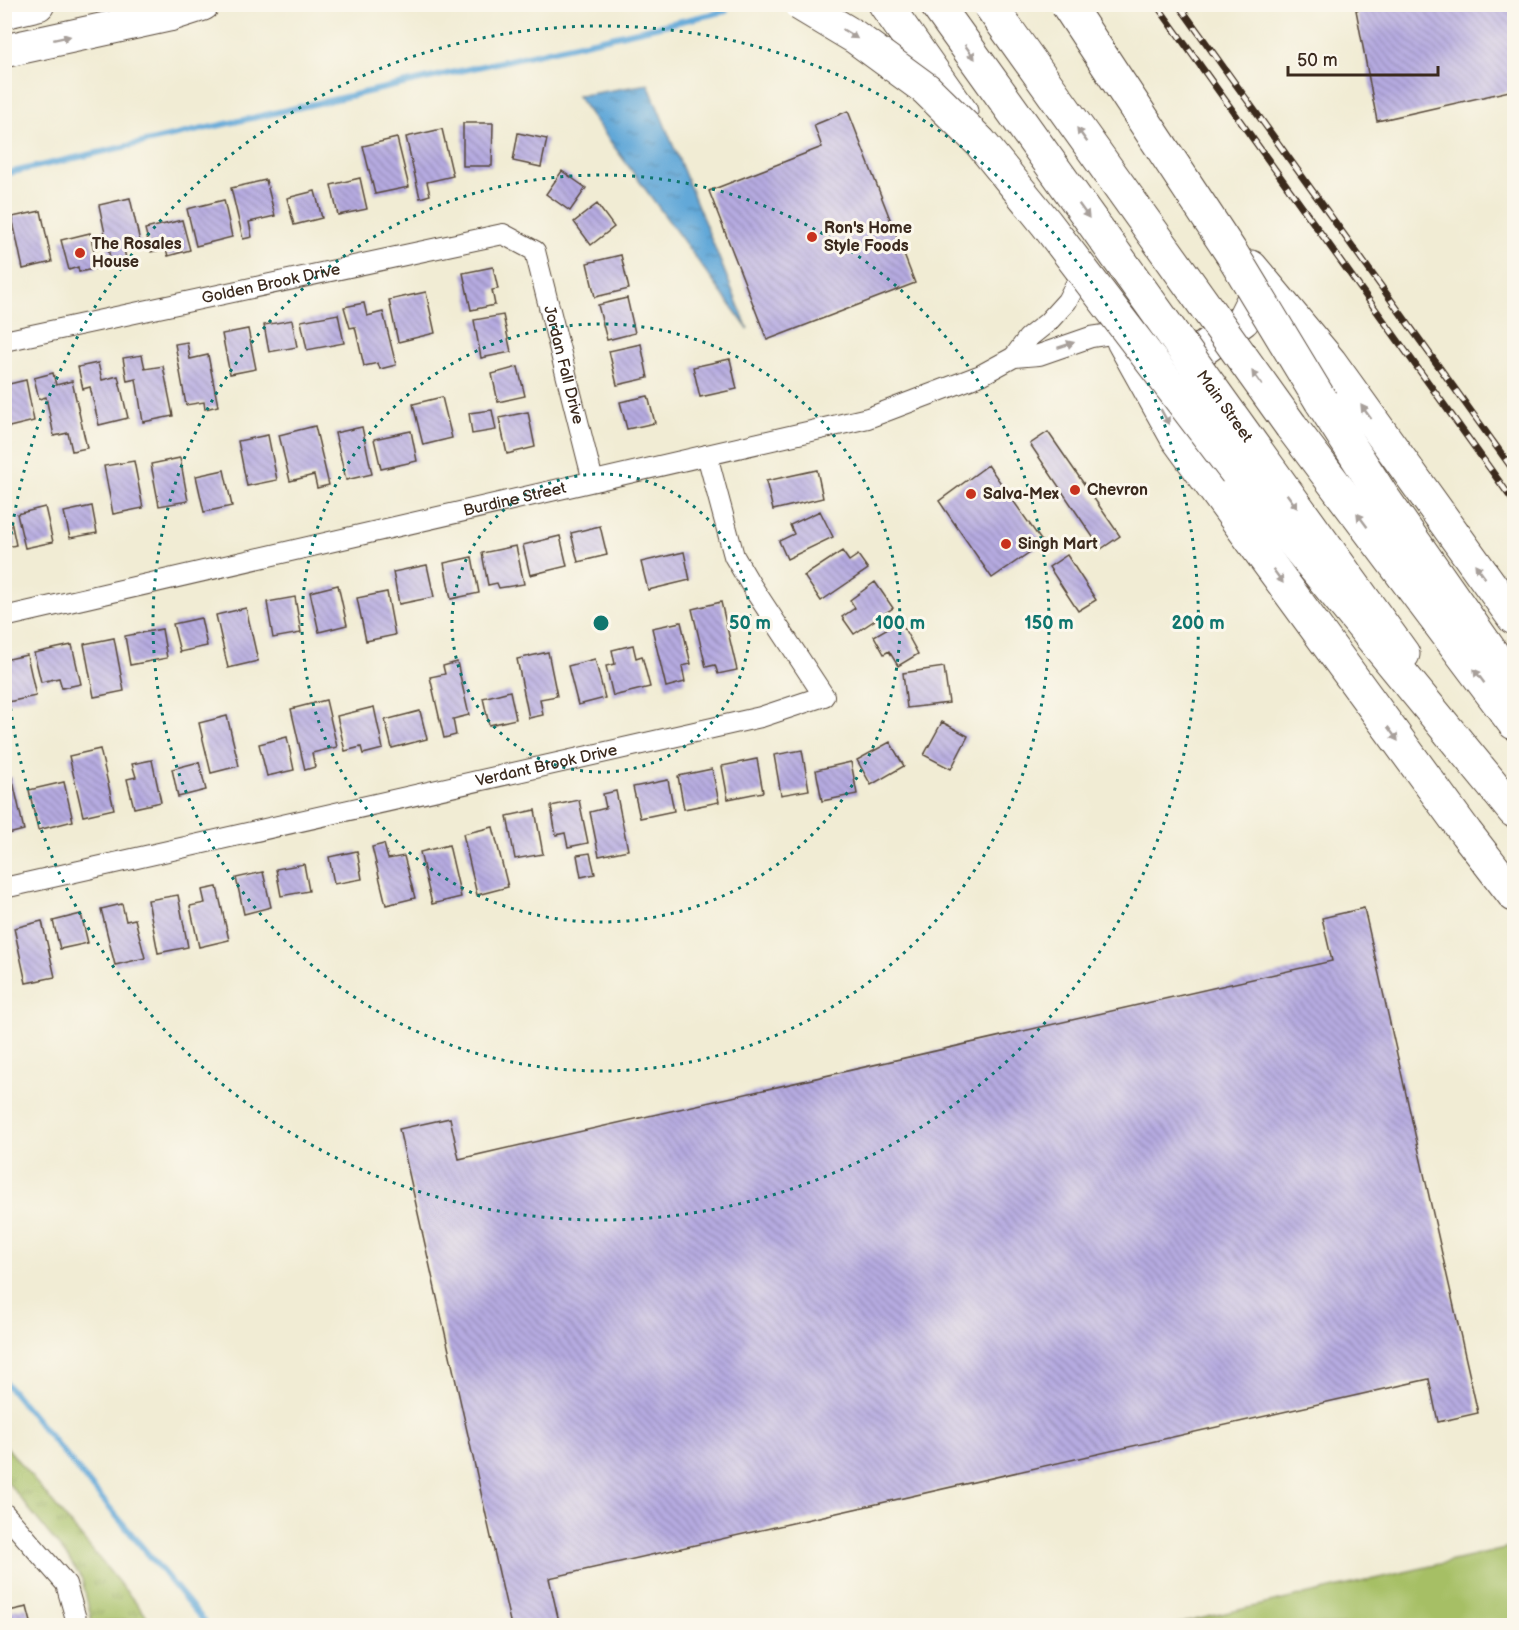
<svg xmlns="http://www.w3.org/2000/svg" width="1519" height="1630" font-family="'Balsamiq Sans',sans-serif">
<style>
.grass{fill:url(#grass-tufts);stroke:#707442;stroke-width:1.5}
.green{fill:#a6bf65;stroke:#707442;stroke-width:1.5}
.water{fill:url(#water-ripples);stroke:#4e697b;stroke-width:1.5}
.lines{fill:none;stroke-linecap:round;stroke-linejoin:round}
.stream{stroke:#62a8d8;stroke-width:6}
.building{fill:url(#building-back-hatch)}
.minor-casing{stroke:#564739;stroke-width:22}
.trunk-casing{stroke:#564739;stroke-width:35}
.motorway-casing{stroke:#564739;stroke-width:35}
.minor{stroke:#fff;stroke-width:20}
.trunk{stroke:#fff;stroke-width:33}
.motorway{stroke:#fff;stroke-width:33}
.rail-casing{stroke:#3b2a1e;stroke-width:7}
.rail{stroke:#fbf7ec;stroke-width:4.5;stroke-dasharray:14;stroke-linecap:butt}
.trunk-bridge-casing{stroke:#564739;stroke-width:35;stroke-linecap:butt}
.motorway-bridge-casing{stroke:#564739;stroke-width:35;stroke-linecap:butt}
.trunk-bridge{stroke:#fff;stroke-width:33}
.motorway-bridge{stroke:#fff;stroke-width:33}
.oneway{fill:#a79f9a}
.ring{fill:none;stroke:#0f766e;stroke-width:3;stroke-dasharray:3 6}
.poi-dot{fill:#c8321e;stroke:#fbf7ec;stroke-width:2}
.labels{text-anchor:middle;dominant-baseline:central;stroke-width:6;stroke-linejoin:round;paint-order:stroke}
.poi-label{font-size:16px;font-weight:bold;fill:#3b2a1e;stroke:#fbf7ec;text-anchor:start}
.street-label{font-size:16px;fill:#3b2a1e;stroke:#fbf7ec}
.centre{fill:#0f766e;stroke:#fbf7ec;stroke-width:3}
.ring-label{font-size:18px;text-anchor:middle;font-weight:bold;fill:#0f766e;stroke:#fbf7ec;stroke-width:6;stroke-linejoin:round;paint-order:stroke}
</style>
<defs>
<pattern id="grass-tufts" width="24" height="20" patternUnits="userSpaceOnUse" patternTransform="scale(1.5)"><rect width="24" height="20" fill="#a6bf65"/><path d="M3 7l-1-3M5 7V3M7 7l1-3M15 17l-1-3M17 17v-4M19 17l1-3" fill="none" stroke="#889b53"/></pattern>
<pattern id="water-ripples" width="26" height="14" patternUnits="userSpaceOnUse" patternTransform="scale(1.5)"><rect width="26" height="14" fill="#62a8d8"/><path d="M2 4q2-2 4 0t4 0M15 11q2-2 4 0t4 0" fill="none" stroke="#5289af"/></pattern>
<pattern id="building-back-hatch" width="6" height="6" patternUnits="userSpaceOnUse" patternTransform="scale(1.5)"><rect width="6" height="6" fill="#b6abe1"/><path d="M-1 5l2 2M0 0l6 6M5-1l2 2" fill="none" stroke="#958bb6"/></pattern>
</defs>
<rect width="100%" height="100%" fill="#fbf7ec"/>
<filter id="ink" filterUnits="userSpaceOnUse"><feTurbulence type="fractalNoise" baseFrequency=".0167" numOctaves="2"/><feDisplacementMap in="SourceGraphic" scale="12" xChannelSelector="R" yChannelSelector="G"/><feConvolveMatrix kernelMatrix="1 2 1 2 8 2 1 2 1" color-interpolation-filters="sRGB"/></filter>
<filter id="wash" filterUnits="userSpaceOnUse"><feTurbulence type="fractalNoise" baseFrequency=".008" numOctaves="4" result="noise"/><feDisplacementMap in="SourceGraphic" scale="24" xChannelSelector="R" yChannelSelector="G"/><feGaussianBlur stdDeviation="1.35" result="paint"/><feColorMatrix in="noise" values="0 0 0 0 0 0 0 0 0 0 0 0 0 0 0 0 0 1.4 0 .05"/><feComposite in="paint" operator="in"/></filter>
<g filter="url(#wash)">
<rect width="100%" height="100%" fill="#f1ecd4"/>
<path class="grass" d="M 4,1445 L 5,1445 L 150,1620 L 92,1622 L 82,1579 L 69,1559 L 5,1479 Z"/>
<path class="green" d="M 1514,1547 L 1514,1625 L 1173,1625 Z"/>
<path class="water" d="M 648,84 L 748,329 L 577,96 Z"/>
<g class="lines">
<path class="stream" d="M 4,174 L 726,11
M 4,1381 L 208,1626"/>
</g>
<g id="blocks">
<path class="building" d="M 1380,4 L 1514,4 L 1514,90 L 1377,121 L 1356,10 Z
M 848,111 L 915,283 L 767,340 L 709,191 L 822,147 L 814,125 Z
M 463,123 L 493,123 L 492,166 L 463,166 Z
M 442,129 L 453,176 L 427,182 L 430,195 L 420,198 L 406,137 Z
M 518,133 L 547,139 L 541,167 L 513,161 Z
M 397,138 L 409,187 L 375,194 L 363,146 Z
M 562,171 L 586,188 L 570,211 L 546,194 Z
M 360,178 L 367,209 L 338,215 L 331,185 Z
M 266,180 L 275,216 L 249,222 L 252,237 L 243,239 L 231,188 Z
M 315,191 L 322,218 L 294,225 L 287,198 Z
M 130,198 L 141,246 L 124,249 L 127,264 L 112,267 L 99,205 Z
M 224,200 L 232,237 L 196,246 L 187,209 Z
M 597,204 L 614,227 L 591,245 L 574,222 Z
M 41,211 L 52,262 L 23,269 L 12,217 Z
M 182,220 L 190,250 L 168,256 L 166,249 L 151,252 L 145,229 Z
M 90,233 L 98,268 L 79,272 L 78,267 L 69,270 L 61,240 Z
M 621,255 L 629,289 L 595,297 L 587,263 Z
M 4,264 L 11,288 L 4,290 Z
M 493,267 L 498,289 L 492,290 L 495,305 L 471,310 L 463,273 Z
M 426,292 L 435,333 L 398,342 L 389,300 Z
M 627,298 L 635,333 L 607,340 L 598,305 Z
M 364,303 L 367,316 L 383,312 L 396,365 L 380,369 L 378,363 L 364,366 L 355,327 L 350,328 L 344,307 Z
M 338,314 L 344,343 L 307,350 L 301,321 Z
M 503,315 L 511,352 L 481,358 L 474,320 Z
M 292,320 L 297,347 L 269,352 L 264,325 Z
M 248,329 L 256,369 L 230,374 L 222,334 Z
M 187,342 L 190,359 L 208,355 L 218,406 L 205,409 L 204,402 L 186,405 L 175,344 Z
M 641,344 L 648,378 L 617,385 L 609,351 Z
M 142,355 L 145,369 L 163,366 L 173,416 L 143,422 L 136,379 L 127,381 L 123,358 Z
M 730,359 L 737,389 L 700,397 L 693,367 Z
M 98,363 L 102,380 L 118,376 L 128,418 L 99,425 L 90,387 L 83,389 L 78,367 Z
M 518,367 L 525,396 L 498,402 L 492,374 Z
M 53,373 L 56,385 L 72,381 L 87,448 L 72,451 L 68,433 L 54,436 L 46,397 L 39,399 L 34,378 Z
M 26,380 L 34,421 L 5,428 L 5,385 Z
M 648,396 L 655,423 L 627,429 L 620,402 Z
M 442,397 L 452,438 L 423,445 L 413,404 Z
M 492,410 L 496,430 L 472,434 L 469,413 Z
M 528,412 L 535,447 L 507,454 L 499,418 Z
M 315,426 L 329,485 L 317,488 L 314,475 L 290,481 L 279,435 Z
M 362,427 L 372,474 L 346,480 L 335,433 Z
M 411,431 L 417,461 L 381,469 L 374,439 Z
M 1048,432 L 1120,536 L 1101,549 L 1030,444 Z
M 268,435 L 277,480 L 247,486 L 238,441 Z
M 180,458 L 188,501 L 159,506 L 151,464 Z
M 134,461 L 143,508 L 113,514 L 104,466 Z
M 988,465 L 1043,543 L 992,578 L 939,501 Z
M 224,470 L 232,506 L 204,512 L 196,476 Z
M 817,470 L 823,498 L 773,510 L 766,481 Z
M 92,506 L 97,533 L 70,538 L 64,512 Z
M 45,507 L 53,542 L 25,548 L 17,514 Z
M 820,511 L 833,537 L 787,559 L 779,541 L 794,534 L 790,525 Z
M 11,521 L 16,545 L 4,548 L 4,523 Z
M 600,526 L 607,555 L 578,562 L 571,533 Z
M 560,536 L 567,566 L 530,575 L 523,545 Z
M 516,546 L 524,584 L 499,588 L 497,583 L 488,585 L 482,553 Z
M 842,551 L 849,561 L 858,555 L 868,569 L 821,601 L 804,576 Z
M 684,552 L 690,580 L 648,590 L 641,562 Z
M 1067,555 L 1096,600 L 1078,611 L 1049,567 Z
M 472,557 L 479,593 L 451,599 L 444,563 Z
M 427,565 L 434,597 L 399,604 L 393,572 Z
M 875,582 L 893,608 L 854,634 L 842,617 L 855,608 L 850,600 Z
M 338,585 L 347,625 L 319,632 L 310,592 Z
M 387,592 L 395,635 L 366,641 L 357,598 Z
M 295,597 L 301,633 L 273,638 L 267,602 Z
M 721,602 L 737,670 L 718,674 L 715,665 L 706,667 L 692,609 Z
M 246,608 L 258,661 L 228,668 L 216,615 Z
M 201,618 L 207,646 L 180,652 L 173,624 Z
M 900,621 L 918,654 L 898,666 L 889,651 L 884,654 L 874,636 Z
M 681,622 L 691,664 L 682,666 L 685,682 L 666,687 L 652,628 Z
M 162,629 L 167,658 L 130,665 L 125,636 Z
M 114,638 L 124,691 L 94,697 L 84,644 Z
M 72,645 L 81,684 L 62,688 L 59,678 L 41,682 L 34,653 Z
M 633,645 L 636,658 L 642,656 L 650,687 L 613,696 L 606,666 L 615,664 L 612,650 Z
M 548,652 L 557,696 L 540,699 L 543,715 L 529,718 L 517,659 Z
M 27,655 L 36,696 L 8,702 L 4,685 L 4,660 Z
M 595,659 L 605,698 L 578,705 L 568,666 Z
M 457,662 L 469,715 L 453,719 L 456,735 L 444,738 L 430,677 L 445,674 L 443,666 Z
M 944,667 L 949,703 L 907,708 L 903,673 Z
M 510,691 L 516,719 L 489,725 L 483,698 Z
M 326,700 L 337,747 L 312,753 L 315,767 L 305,770 L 291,709 Z
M 374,707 L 383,749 L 363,754 L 361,747 L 345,751 L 337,716 Z
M 420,711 L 427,739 L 392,748 L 385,720 Z
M 227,716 L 239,766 L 211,773 L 199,723 Z
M 942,722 L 968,736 L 951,769 L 924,755 Z
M 287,737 L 294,770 L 267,776 L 259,744 Z
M 890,742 L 904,766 L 871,785 L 857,760 Z
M 100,749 L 114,809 L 83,816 L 69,756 Z
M 802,750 L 809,790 L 781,795 L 774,755 Z
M 757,759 L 763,792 L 728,799 L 722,766 Z
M 152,760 L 161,802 L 134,808 L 127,779 L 136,777 L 132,764 Z
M 199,762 L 206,790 L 178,797 L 172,769 Z
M 851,762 L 857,794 L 822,801 L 816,770 Z
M 712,769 L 719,802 L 684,809 L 678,776 Z
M 12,777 L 24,830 L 4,835 L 4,778 Z
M 668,780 L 674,811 L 640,818 L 633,787 Z
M 64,782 L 73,821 L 38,830 L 29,790 Z
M 616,791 L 628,850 L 599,856 L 590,812 L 606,808 L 603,794 Z
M 579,800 L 588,843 L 568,847 L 565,833 L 556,835 L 551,806 Z
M 535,810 L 543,854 L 515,859 L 507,816 Z
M 493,827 L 508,887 L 477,895 L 463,834 Z
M 384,844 L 388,859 L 404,856 L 415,898 L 386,905 L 372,847 Z
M 449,845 L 461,897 L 432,904 L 420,852 Z
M 357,851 L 362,879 L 334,884 L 329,857 Z
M 590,853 L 595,874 L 581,877 L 577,855 Z
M 304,864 L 309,891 L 281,896 L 276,869 Z
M 263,872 L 271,907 L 244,914 L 236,878 Z
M 217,887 L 229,940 L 199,947 L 190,906 L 205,903 L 202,890 Z
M 178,895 L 188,947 L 158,953 L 148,900 Z
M 122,904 L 126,921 L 135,919 L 145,958 L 115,965 L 101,909 Z
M 1364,908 L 1478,1413 L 1438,1422 L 1429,1379 L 549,1578 L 560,1626 L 511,1626 L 399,1129 L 450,1118 L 459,1159 L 1332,961 L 1322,918 Z
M 81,914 L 88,943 L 60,949 L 53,921 Z
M 42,921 L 55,977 L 26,983 L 14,928 Z
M 27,1607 L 32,1626 L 4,1626 L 4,1612 Z"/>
</g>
</g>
<g filter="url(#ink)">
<use href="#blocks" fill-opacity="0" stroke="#564739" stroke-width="1.5"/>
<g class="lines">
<g class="minor-casing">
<g id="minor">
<path id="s1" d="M 4,341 L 503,234 L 535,251 L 593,481"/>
<path d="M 1014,357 L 1028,338 L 1048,322 L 1067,301 L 1079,278"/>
<path id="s2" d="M 4,617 L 868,418 L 981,375 L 1014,357 L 1039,355 L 1091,337 L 1118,333"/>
<path id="s3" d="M 4,888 L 761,717 L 824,696 L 751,585 L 734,556 L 707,455"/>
<path d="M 4,1513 L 66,1584 L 78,1626"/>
</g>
</g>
<g class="trunk-casing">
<path id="trunk" d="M 885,4 L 961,112
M 1251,267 L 1330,362 L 1514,618
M 1123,341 L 1177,438 L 1466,833 L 1514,895
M 1164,367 L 1184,363 L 1243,320 L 1254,298 L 1253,279 L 1248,268
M 1291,426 L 1514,723
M 1258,453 L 1403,654"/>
</g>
<g class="motorway-casing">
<path id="motorway" d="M 4,12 L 38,4
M 4,51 L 169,15 L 203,4
M 1321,401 L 1382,496 L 1514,685
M 1236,472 L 1514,811"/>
</g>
<use href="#minor" class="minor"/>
<use href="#trunk" class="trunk"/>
<use href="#motorway" class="motorway"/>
<g class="rail-casing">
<path id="rail" d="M 1156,4 L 1514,502
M 1178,4 L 1514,471"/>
</g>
<use href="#rail" class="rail"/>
<g class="trunk-bridge-casing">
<g id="trunk-bridge">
<path id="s4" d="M 936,4 L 1258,453"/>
<path d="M 989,4 L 1291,426"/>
</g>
</g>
<g class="motorway-bridge-casing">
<path id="motorway-bridge" d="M 800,4 L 855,37 L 926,89 L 980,142 L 1046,223 L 1236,472
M 1067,4 L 1232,254 L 1321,401"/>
</g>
<use href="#trunk-bridge" class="trunk-bridge"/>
<use href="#motorway-bridge" class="motorway-bridge"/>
</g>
<defs><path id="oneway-solid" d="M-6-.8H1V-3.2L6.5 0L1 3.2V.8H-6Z" transform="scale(1.5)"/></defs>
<g class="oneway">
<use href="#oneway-solid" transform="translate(850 34) rotate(32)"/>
<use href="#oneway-solid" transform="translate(62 38) rotate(-12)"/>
<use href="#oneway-solid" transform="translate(970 52) rotate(54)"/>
<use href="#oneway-solid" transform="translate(1082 135) rotate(-126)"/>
<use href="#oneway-solid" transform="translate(1084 211) rotate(54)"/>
<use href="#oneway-solid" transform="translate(1066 345) rotate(-18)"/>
<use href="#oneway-solid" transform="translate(1257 378) rotate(-126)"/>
<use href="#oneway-solid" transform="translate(1366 412) rotate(-126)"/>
<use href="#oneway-solid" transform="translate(1165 417) rotate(61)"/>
<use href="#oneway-solid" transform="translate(1292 501) rotate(54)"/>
<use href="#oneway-solid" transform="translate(1362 520) rotate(-127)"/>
<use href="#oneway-solid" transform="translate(1480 571) rotate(-126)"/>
<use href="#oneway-solid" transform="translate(1278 576) rotate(54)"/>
<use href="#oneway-solid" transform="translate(1479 676) rotate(-127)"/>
<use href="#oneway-solid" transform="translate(1393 734) rotate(54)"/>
</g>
</g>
<g class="ring">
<circle cx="601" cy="623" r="149"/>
<circle cx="601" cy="623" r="299"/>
<circle cx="601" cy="623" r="448"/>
<path d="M5 597A597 597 0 1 1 5 649"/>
</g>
<g class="poi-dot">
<circle cx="812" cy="237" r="6"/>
<circle cx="80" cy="253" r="6"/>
<circle cx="1075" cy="490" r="6"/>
<circle cx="971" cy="494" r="6"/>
<circle cx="1006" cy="544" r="6"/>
</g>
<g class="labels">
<g class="poi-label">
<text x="824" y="228">Ron's Home<tspan x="824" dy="18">Style Foods</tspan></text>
<text x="92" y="244">The Rosales<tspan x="92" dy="18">House</tspan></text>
<text x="1087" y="490">Chevron</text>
<text x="983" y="494">Salva-Mex</text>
<text x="1018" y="544">Singh Mart</text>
</g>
<g class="street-label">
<text stroke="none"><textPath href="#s1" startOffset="273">Golden Brook Drive</textPath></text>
<text stroke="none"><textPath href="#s1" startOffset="664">Jordan Fall Drive</textPath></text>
<text stroke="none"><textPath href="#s4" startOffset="495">Main Street</textPath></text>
<text stroke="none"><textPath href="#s2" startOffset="524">Burdine Street</textPath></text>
<text stroke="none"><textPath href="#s3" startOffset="556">Verdant Brook Drive</textPath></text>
</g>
</g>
<circle cx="601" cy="623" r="9" class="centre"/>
<g class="ring-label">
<text x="750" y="629">50 m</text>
<text x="900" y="629">100 m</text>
<text x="1049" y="629">150 m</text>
<text x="1198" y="629">200 m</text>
</g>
<rect width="1519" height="1630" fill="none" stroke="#fbf7ec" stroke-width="24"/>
<path d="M1288 66v9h150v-9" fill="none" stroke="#3b2a1e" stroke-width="3"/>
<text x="1297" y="66" font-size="18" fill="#3b2a1e" stroke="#fbf7ec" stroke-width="4.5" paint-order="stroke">50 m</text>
</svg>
